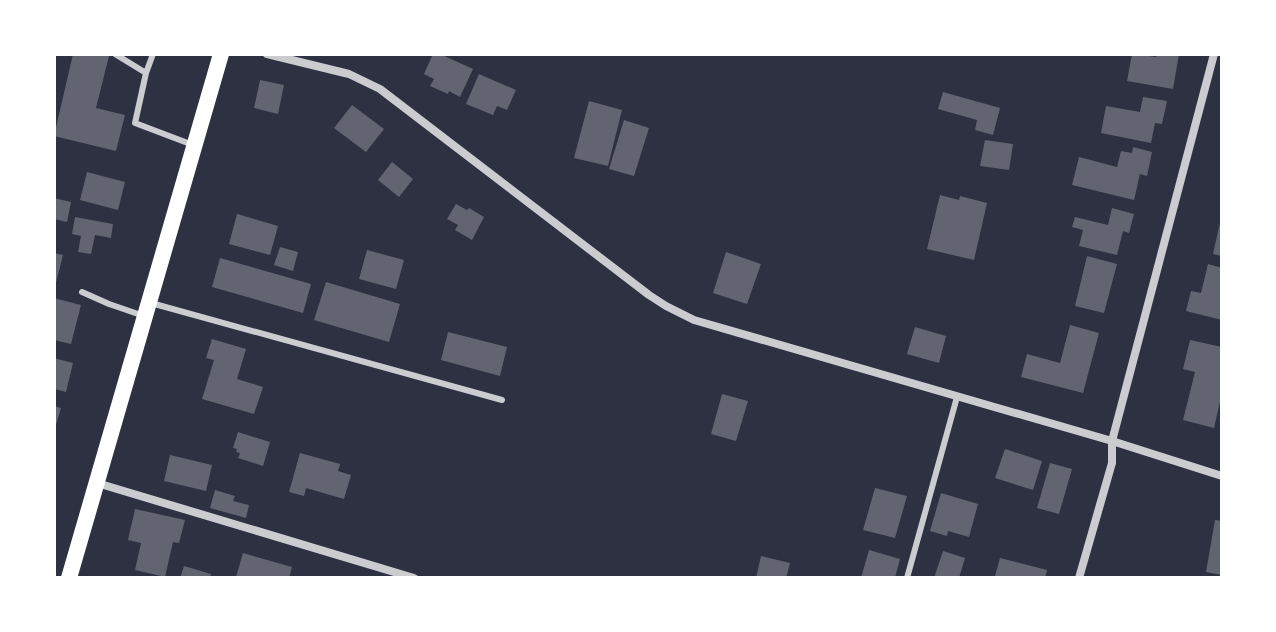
<svg xmlns="http://www.w3.org/2000/svg" width="1276" height="632" font-family="'Public Sans',sans-serif">
<style>
.building{fill:#626471}
.lines{fill:none;stroke-linecap:round;stroke-linejoin:round}
.service{stroke:#caccd0;stroke-width:6}
.minor{stroke:#caccd0;stroke-width:8}
.secondary{stroke:#fff;stroke-width:16}
</style>
<rect width="100%" height="100%" fill="#2d3142"/>
<path class="building" d="M 73,54 L 99,54 L 109,56 L 96,108 L 125,115 L 116,151 L 54,136 Z
M 433,54 L 440,54 L 473,69 L 460,97 L 449,91 L 448,94 L 430,86 L 434,79 L 424,74 Z
M 1132,54 L 1156,57 L 1157,54 L 1179,54 L 1173,89 L 1127,81 Z
M 479,74 L 516,90 L 507,110 L 497,106 L 493,115 L 466,104 Z
M 260,80 L 284,85 L 278,114 L 254,108 Z
M 943,92 L 1000,108 L 993,135 L 975,130 L 977,120 L 938,109 Z
M 1143,97 L 1167,101 L 1162,124 L 1155,123 L 1151,143 L 1101,133 L 1106,106 L 1140,112 Z
M 589,101 L 622,110 L 608,166 L 574,158 Z
M 352,105 L 384,129 L 366,152 L 334,128 Z
M 624,120 L 649,128 L 634,176 L 609,169 Z
M 985,140 L 1013,144 L 1009,170 L 980,166 Z
M 1133,147 L 1152,152 L 1147,176 L 1140,174 L 1134,200 L 1072,185 L 1079,157 L 1117,167 L 1121,151 L 1132,153 Z
M 392,162 L 413,179 L 399,197 L 378,180 Z
M 87,172 L 125,182 L 118,210 L 80,200 Z
M 940,195 L 959,200 L 960,196 L 987,203 L 974,260 L 927,249 Z
M 54,198 L 71,202 L 67,222 L 54,219 Z
M 456,204 L 467,210 L 469,208 L 484,217 L 472,240 L 455,230 L 458,225 L 447,219 Z
M 1112,208 L 1134,214 L 1129,233 L 1123,231 L 1117,255 L 1079,246 L 1083,230 L 1072,227 L 1075,217 L 1108,225 Z
M 237,214 L 278,226 L 270,255 L 229,244 Z
M 75,217 L 113,224 L 111,238 L 95,235 L 91,254 L 78,252 L 81,236 L 72,234 Z
M 1221,218 L 1222,218 L 1222,256 L 1213,254 Z
M 280,247 L 298,252 L 293,271 L 274,265 Z
M 367,250 L 404,260 L 396,289 L 359,279 Z
M 726,252 L 761,264 L 747,304 L 713,293 Z
M 54,253 L 63,255 L 55,287 L 54,286 Z
M 1087,256 L 1117,264 L 1104,313 L 1075,306 Z
M 220,258 L 311,284 L 303,313 L 212,287 Z
M 1208,264 L 1222,268 L 1222,320 L 1186,311 L 1191,291 L 1201,293 Z
M 326,282 L 400,304 L 389,342 L 314,320 Z
M 54,298 L 81,305 L 71,344 L 54,340 Z
M 1070,325 L 1099,333 L 1083,393 L 1021,377 L 1027,354 L 1060,363 Z
M 915,327 L 946,336 L 939,363 L 907,354 Z
M 448,332 L 507,347 L 500,376 L 441,360 Z
M 212,339 L 246,349 L 237,379 L 263,387 L 254,414 L 202,399 L 214,360 L 206,358 Z
M 1190,340 L 1222,347 L 1222,393 L 1214,428 L 1183,420 L 1195,372 L 1183,369 Z
M 54,358 L 73,363 L 66,392 L 54,389 Z
M 722,394 L 748,401 L 736,441 L 711,434 Z
M 54,406 L 61,408 L 55,428 L 54,428 Z
M 238,432 L 270,442 L 263,466 L 238,458 L 240,453 L 236,452 L 237,449 L 233,448 Z
M 1005,449 L 1042,461 L 1033,490 L 995,478 Z
M 300,453 L 340,464 L 338,471 L 351,475 L 344,499 L 306,488 L 304,496 L 289,492 Z
M 170,455 L 212,465 L 206,491 L 164,481 Z
M 1050,463 L 1072,469 L 1059,514 L 1037,508 Z
M 875,488 L 907,496 L 895,538 L 863,530 Z
M 215,490 L 235,496 L 233,501 L 249,505 L 246,518 L 210,508 Z
M 941,493 L 978,504 L 969,537 L 948,531 L 947,536 L 930,531 Z
M 135,509 L 185,520 L 179,543 L 173,542 L 165,577 L 135,570 L 141,543 L 128,540 Z
M 1215,520 L 1222,521 L 1222,575 L 1206,572 Z
M 869,550 L 900,559 L 895,578 L 861,578 Z
M 943,551 L 965,558 L 959,578 L 934,578 Z
M 243,553 L 292,567 L 289,578 L 236,577 Z
M 761,556 L 790,563 L 786,578 L 756,578 Z
M 1000,558 L 1047,570 L 1045,578 L 1005,578 L 995,576 Z
M 184,566 L 211,574 L 210,578 L 180,578 Z"/>
<g class="lines">
<path class="service" d="M 115,54 L 146,73 L 153,54
M 146,73 L 135,123 L 193,145
M 82,292 L 109,304 L 144,316
M 151,303 L 502,400
M 907,578 L 957,397"/>
<path class="minor" d="M 267,54 L 349,74 L 380,89 L 649,295 L 666,306 L 694,320 L 1112,441 L 1222,476
M 97,483 L 414,578
M 1079,578 L 1112,463 L 1112,441 L 1214,54"/>
<path class="secondary" d="M 69,578 L 221,54"/>
</g>
<rect width="1276" height="632" fill="none" stroke="#ffffff" stroke-width="112"/>
</svg>
